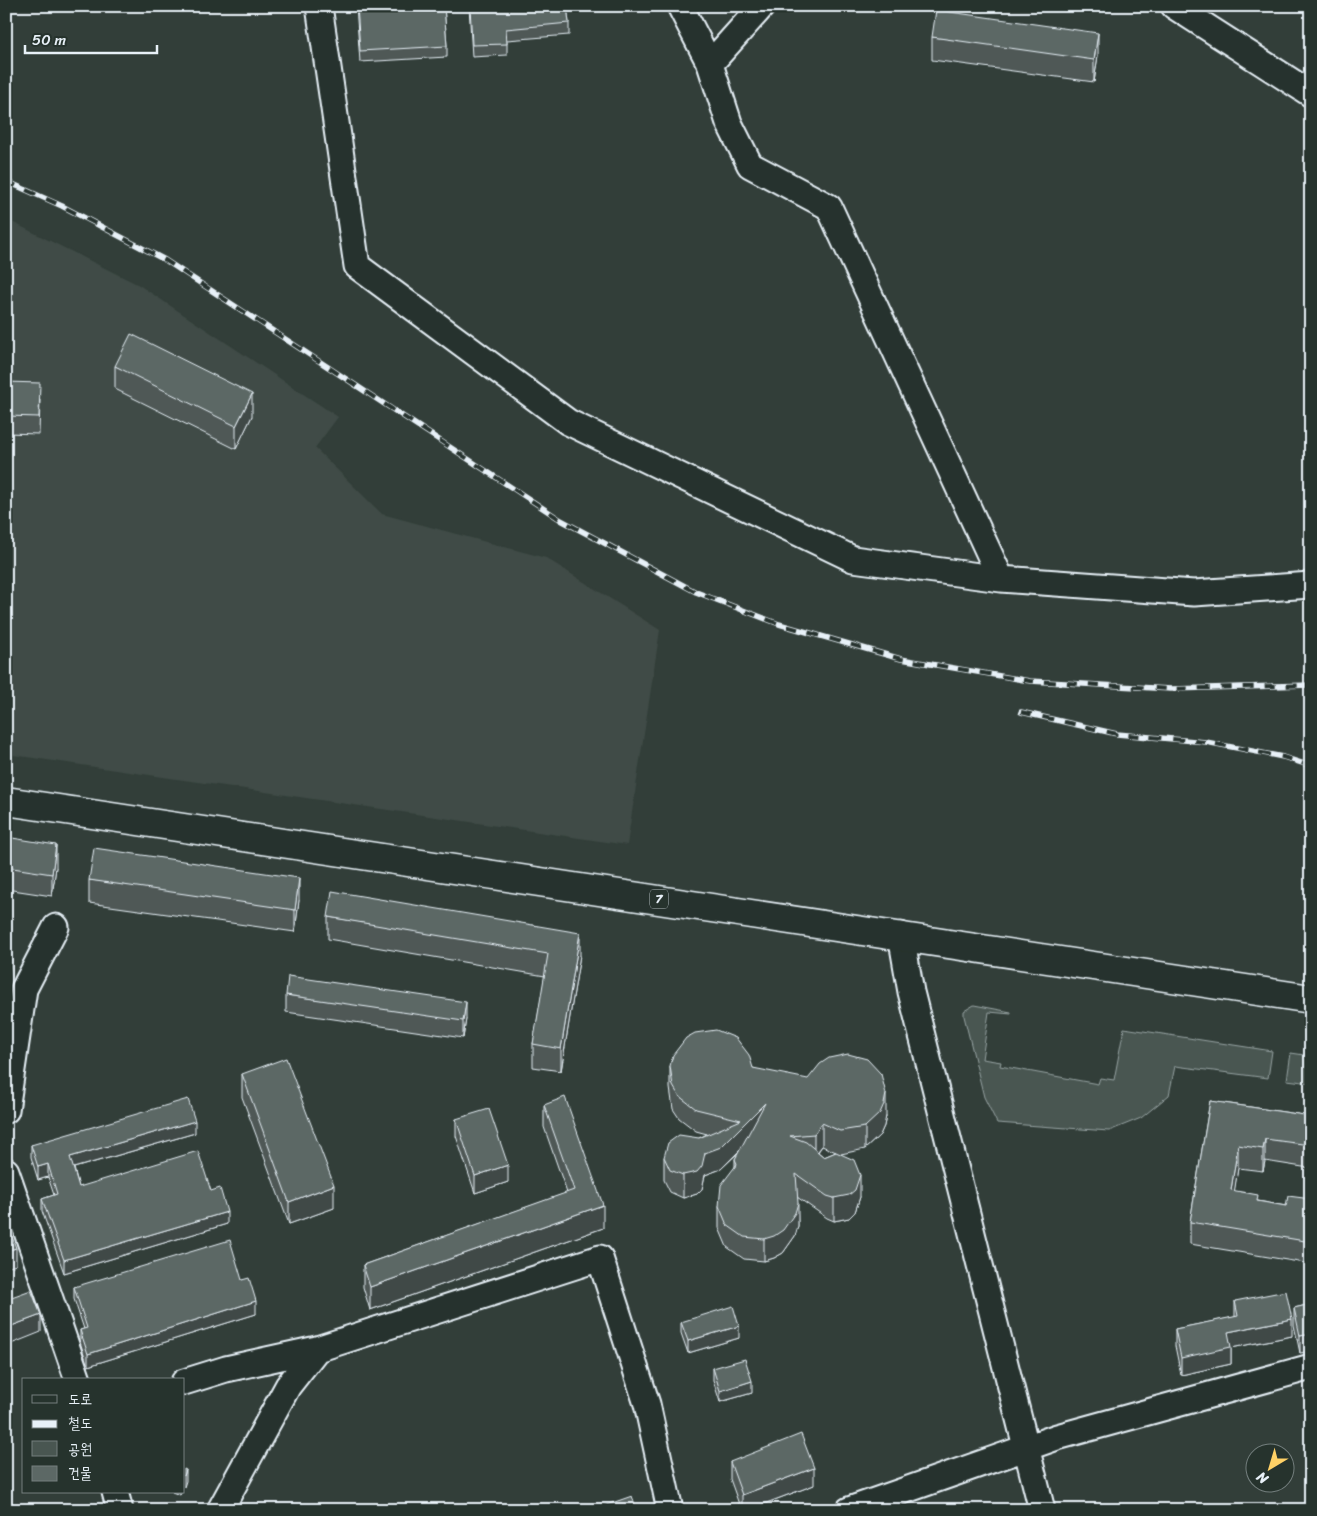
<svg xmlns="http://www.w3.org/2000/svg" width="1317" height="1516" font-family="Sriracha,'Poor Story',sans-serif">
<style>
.built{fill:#3f4b46}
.green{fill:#495651;stroke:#98a4a4}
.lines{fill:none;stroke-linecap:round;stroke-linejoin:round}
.minor-casing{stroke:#e8f1f8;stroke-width:29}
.highway-casing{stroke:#e8f1f8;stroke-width:31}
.minor{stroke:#26332d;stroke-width:25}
.highway{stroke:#26332d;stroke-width:28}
.rail-casing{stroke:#e8f1f8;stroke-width:5.5}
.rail{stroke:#26332d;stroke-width:4;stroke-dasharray:11;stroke-linecap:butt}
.wall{fill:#4f5957;stroke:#e8f1f8;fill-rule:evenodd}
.shaded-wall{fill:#404947;stroke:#e8f1f8}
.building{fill:#5c6865;stroke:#e8f1f8}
.labels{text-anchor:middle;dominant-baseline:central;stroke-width:4;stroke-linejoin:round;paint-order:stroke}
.shield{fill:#26332d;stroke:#aeb8bb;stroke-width:1}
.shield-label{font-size:12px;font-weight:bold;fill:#e8f1f8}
</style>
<rect width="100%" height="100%" fill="#323e39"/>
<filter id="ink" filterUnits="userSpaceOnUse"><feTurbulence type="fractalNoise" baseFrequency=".02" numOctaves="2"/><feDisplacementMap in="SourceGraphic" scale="10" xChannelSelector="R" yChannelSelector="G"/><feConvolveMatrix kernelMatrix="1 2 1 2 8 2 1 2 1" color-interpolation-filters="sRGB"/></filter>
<g filter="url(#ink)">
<path class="built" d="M 6,219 L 139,285 L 338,417 L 315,448 L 382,514 L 546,558 L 660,630 L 627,845 L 6,754 Z"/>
<path class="green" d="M 974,1005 L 1011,1012 L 1011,1014 L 989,1012 L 982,1059 L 1001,1062 L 1000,1066 L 1098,1084 L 1100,1078 L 1114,1080 L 1124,1028 L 1272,1051 L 1268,1078 L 1175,1066 L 1169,1095 L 1141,1118 L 1109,1131 L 997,1123 L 984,1097 L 964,1016 L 964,1011 Z
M 1291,1053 L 1311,1056 L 1311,1083 L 1287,1080 Z"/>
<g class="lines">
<g class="minor-casing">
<path id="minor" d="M 319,6 L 357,266 L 568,422 L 853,559 L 1001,579 L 1194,593 L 1311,585
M 680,6 L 710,64 L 729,123 L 750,165 L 829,207 L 1001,579
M 1174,6 L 1311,94
M 710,64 L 762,6
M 901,935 L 911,992 L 1042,1510
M 6,1110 L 24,989 L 56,927
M 6,1171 L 78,1380
M 184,1382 L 226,1369 L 317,1349 L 600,1258 L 647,1404 L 670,1510
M 115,1492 L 120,1510
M 220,1510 L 288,1386 L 317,1349
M 849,1510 L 1057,1437 L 1311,1367"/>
</g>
<g class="highway-casing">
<path id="highway" d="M 6,801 L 1311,999"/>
</g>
<use href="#minor" class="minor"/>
<use href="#highway" class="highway"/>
<g class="rail-casing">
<path id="rail" d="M 6,181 L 62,206 L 165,260 L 561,520 L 696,592 L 779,624 L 901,659 L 1030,681 L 1171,689 L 1311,685
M 1021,712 L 1117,734 L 1206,742 L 1283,757 L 1311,766"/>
</g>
<use href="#rail" class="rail"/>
</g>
<path class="wall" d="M 356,6 L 444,6 L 447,46 L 447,57 L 360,62 Z
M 469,6 L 567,6 L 569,23 L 569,35 L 507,40 L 507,55 L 472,57 Z
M 932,37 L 1098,55 L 1094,82 L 932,60 Z
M 115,366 L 252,416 L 236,449 L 115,389 Z
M 6,382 L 40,400 L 39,434 L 6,433 Z
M 6,837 L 56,867 L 52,896 L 6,889 Z
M 89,880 L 299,900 L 295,932 L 89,903 Z
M 328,917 L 580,955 L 561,1071 L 533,1067 L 533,1044 L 545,976 L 328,939 Z
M 286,995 L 466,1019 L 463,1038 L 286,1012 Z
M 670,1066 L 753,1068 L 886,1116 L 884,1126 L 880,1135 L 865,1149 L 841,1154 L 860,1197 L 855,1212 L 849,1218 L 834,1221 L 827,1218 L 797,1197 L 798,1226 L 795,1236 L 783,1253 L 774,1258 L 764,1261 L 744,1259 L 727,1247 L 719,1228 L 719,1206 L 735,1167 L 735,1159 L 739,1152 L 721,1169 L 705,1175 L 702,1189 L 697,1194 L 683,1198 L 670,1192 L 664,1180 L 664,1157 L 699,1138 L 707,1134 L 696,1131 L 679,1118 L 673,1109 L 670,1088 ZM 822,1146 L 836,1152 L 824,1157 L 818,1152 Z
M 242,1074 L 334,1208 L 289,1224 L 242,1097 Z
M 1210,1101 L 1311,1116 L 1311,1176 L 1309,1176 L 1309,1168 L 1265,1161 L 1263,1171 L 1238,1168 L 1234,1191 L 1258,1201 L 1286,1206 L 1311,1199 L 1311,1264 L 1190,1244 L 1190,1222 Z
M 544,1105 L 603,1228 L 370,1310 L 363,1287 L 363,1265 L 567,1193 L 544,1127 Z
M 456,1119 L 508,1182 L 475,1193 L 456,1136 Z
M 195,1133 L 74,1168 L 79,1187 L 211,1191 L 227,1224 L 64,1273 L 42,1211 L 42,1199 L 54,1195 L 48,1177 L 38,1180 L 31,1157 L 31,1145 Z
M 242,1280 L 256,1314 L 88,1366 L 80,1342 L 80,1330 L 84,1329 L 74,1299 L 74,1287 Z
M 1235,1301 L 1292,1336 L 1231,1348 L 1231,1364 L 1181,1375 L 1175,1346 L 1175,1329 L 1235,1317 Z
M 1311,1304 L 1300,1353 L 1294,1325 L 1294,1308 Z
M 681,1322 L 739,1338 L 688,1353 L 681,1333 Z
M 713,1368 L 752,1393 L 720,1402 L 713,1380 Z
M 730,1462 L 814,1485 L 748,1510 L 741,1510 L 730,1479 Z
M 172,1492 L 182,1492 L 180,1495 Z"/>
<path class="shaded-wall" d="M 1098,33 L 1098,55 L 1094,82 L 1094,60 Z
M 252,394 L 252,416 L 236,449 L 236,426 Z
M 56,845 L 56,867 L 52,896 L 52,874 Z
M 299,878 L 299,900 L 295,932 L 295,910 Z
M 580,933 L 580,955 L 561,1071 L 561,1049 Z
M 10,950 L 10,967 L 6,991 L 6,974 Z
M 466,1002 L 466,1019 L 463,1038 L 463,1021 Z
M 886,1094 L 886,1116 L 884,1126 L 880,1135 L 865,1149 L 865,1127 Z
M 765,1103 L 765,1125 L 721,1169 L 705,1175 L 702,1189 L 697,1194 L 683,1198 L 683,1175 L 705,1153 Z
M 195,1121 L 195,1133 L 70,1169 L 70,1157 Z
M 822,1123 L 822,1146 L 814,1156 L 814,1134 Z
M 1265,1139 L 1265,1161 L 1263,1171 L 1263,1149 Z
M 1238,1145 L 1238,1168 L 1231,1213 L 1231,1190 Z
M 48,1164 L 48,1177 L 38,1180 L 38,1167 Z
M 508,1165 L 508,1182 L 475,1193 L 475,1176 Z
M 860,1175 L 860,1197 L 855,1212 L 849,1218 L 834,1221 L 834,1198 Z
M 334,1185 L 334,1208 L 289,1224 L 289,1202 Z
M 798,1203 L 798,1226 L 795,1236 L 783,1253 L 774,1258 L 764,1261 L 764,1239 Z
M 603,1205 L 603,1228 L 370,1310 L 370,1287 Z
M 227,1212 L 227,1224 L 64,1273 L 64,1260 Z
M 16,1248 L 16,1265 L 6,1268 L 6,1251 Z
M 256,1301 L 256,1314 L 88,1366 L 88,1354 Z
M 41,1315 L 41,1332 L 6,1346 L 6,1328 Z
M 1292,1319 L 1292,1336 L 1231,1348 L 1231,1364 L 1181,1375 L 1181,1358 L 1228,1332 Z
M 739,1326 L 739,1338 L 688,1353 L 688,1341 Z
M 1311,1334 L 1311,1351 L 1300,1353 L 1300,1336 Z
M 752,1381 L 752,1393 L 720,1402 L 720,1391 Z
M 814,1468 L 814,1485 L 748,1510 L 742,1510 L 742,1495 Z
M 186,1470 L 186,1481 L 184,1487 L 184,1476 Z"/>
<path class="building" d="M 357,6 L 444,6 L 447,46 L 360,51 Z
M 470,6 L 567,6 L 569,23 L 506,29 L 507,44 L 472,45 Z
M 936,10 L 1098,33 L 1094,60 L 932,37 Z
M 131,334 L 252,394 L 236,426 L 115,366 Z
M 6,382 L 40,383 L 39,417 L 6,416 Z
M 6,837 L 56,845 L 52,874 L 6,867 Z
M 94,848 L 299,878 L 295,910 L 89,880 Z
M 332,891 L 580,933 L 561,1049 L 533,1044 L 548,954 L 328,917 Z
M 6,950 L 10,950 L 6,974 Z
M 288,976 L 466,1002 L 463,1021 L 286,995 Z
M 716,1030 L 736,1038 L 749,1055 L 753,1068 L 808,1079 L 820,1064 L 829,1058 L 848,1054 L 867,1059 L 881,1074 L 886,1094 L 884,1104 L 880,1113 L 865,1127 L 840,1131 L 822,1123 L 814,1134 L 790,1136 L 806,1142 L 824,1157 L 836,1152 L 854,1160 L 860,1175 L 855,1190 L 849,1195 L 834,1198 L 827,1196 L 796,1174 L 798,1203 L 795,1213 L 783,1230 L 774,1236 L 764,1239 L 744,1237 L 727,1225 L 719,1206 L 721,1185 L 737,1164 L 735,1159 L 765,1103 L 721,1147 L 705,1153 L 702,1166 L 697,1172 L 683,1175 L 670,1170 L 664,1157 L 668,1143 L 679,1135 L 699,1138 L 741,1120 L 696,1109 L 679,1096 L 673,1086 L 670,1066 L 673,1055 L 686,1038 L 695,1033 Z
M 286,1058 L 334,1185 L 289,1202 L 242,1074 Z
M 565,1097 L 603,1205 L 370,1287 L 363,1265 L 574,1190 L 544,1105 Z
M 188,1099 L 195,1121 L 70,1157 L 79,1187 L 198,1151 L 211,1191 L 220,1188 L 227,1212 L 64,1260 L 42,1199 L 57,1194 L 48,1164 L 38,1167 L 31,1145 Z
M 1210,1101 L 1311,1116 L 1311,1154 L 1309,1154 L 1310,1145 L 1265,1139 L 1263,1149 L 1238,1145 L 1231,1190 L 1258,1195 L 1257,1201 L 1286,1206 L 1288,1196 L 1311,1199 L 1311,1242 L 1190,1222 Z
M 489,1109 L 508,1165 L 475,1176 L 456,1119 Z
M 7,1223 L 16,1248 L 6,1251 L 6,1224 Z
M 230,1240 L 242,1280 L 249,1278 L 256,1301 L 88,1354 L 80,1330 L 87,1328 L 74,1287 Z
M 31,1290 L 41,1315 L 6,1328 L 6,1299 Z
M 1286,1291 L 1292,1319 L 1228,1332 L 1231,1347 L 1181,1358 L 1175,1329 L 1238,1316 L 1235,1301 Z
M 1311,1304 L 1311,1334 L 1300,1336 L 1294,1308 Z
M 733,1306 L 739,1326 L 688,1341 L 681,1322 Z
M 745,1359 L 752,1381 L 720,1391 L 713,1368 Z
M 801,1434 L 814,1468 L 742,1495 L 730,1462 Z
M 184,1469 L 186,1470 L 184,1476 Z
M 632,1496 L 637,1510 L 592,1510 Z
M 1311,1505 L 1311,1510 L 1291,1510 Z"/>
</g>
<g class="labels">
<rect class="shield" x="650" y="889.5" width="18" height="19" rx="4"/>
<g class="shield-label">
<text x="659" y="899">7</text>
</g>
</g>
<rect width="1317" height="1516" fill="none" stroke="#26332d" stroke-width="25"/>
<rect x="12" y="12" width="1292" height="1491" fill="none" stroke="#e8f1f8" stroke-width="2" filter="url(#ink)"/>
<rect x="22" y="1378" width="162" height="115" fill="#26332d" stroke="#747f7e"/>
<rect x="32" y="1395" width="25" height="8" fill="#26332d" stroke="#747f7e"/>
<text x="68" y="1404" font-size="15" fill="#e8f1f8">도로</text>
<rect x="32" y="1420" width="25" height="8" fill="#e8f1f8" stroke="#747f7e"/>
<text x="68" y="1428" font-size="15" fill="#e8f1f8">철도</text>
<rect x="32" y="1441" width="25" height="15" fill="#495651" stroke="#747f7e"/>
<text x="68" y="1454" font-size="15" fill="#e8f1f8">공원</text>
<rect x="32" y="1466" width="25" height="15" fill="#5c6865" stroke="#747f7e"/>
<text x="68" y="1478" font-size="15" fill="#e8f1f8">건물</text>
<g transform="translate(1270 1468) rotate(218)"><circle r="24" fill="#26332d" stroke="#747f7e"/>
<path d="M0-4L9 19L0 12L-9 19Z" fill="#ffd166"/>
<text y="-8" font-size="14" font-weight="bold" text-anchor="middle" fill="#e8f1f8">N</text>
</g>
<path d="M25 45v8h132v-8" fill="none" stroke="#e8f1f8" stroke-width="2.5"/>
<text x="32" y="45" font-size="15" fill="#e8f1f8" stroke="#26332d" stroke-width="4" paint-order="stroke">50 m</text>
</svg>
